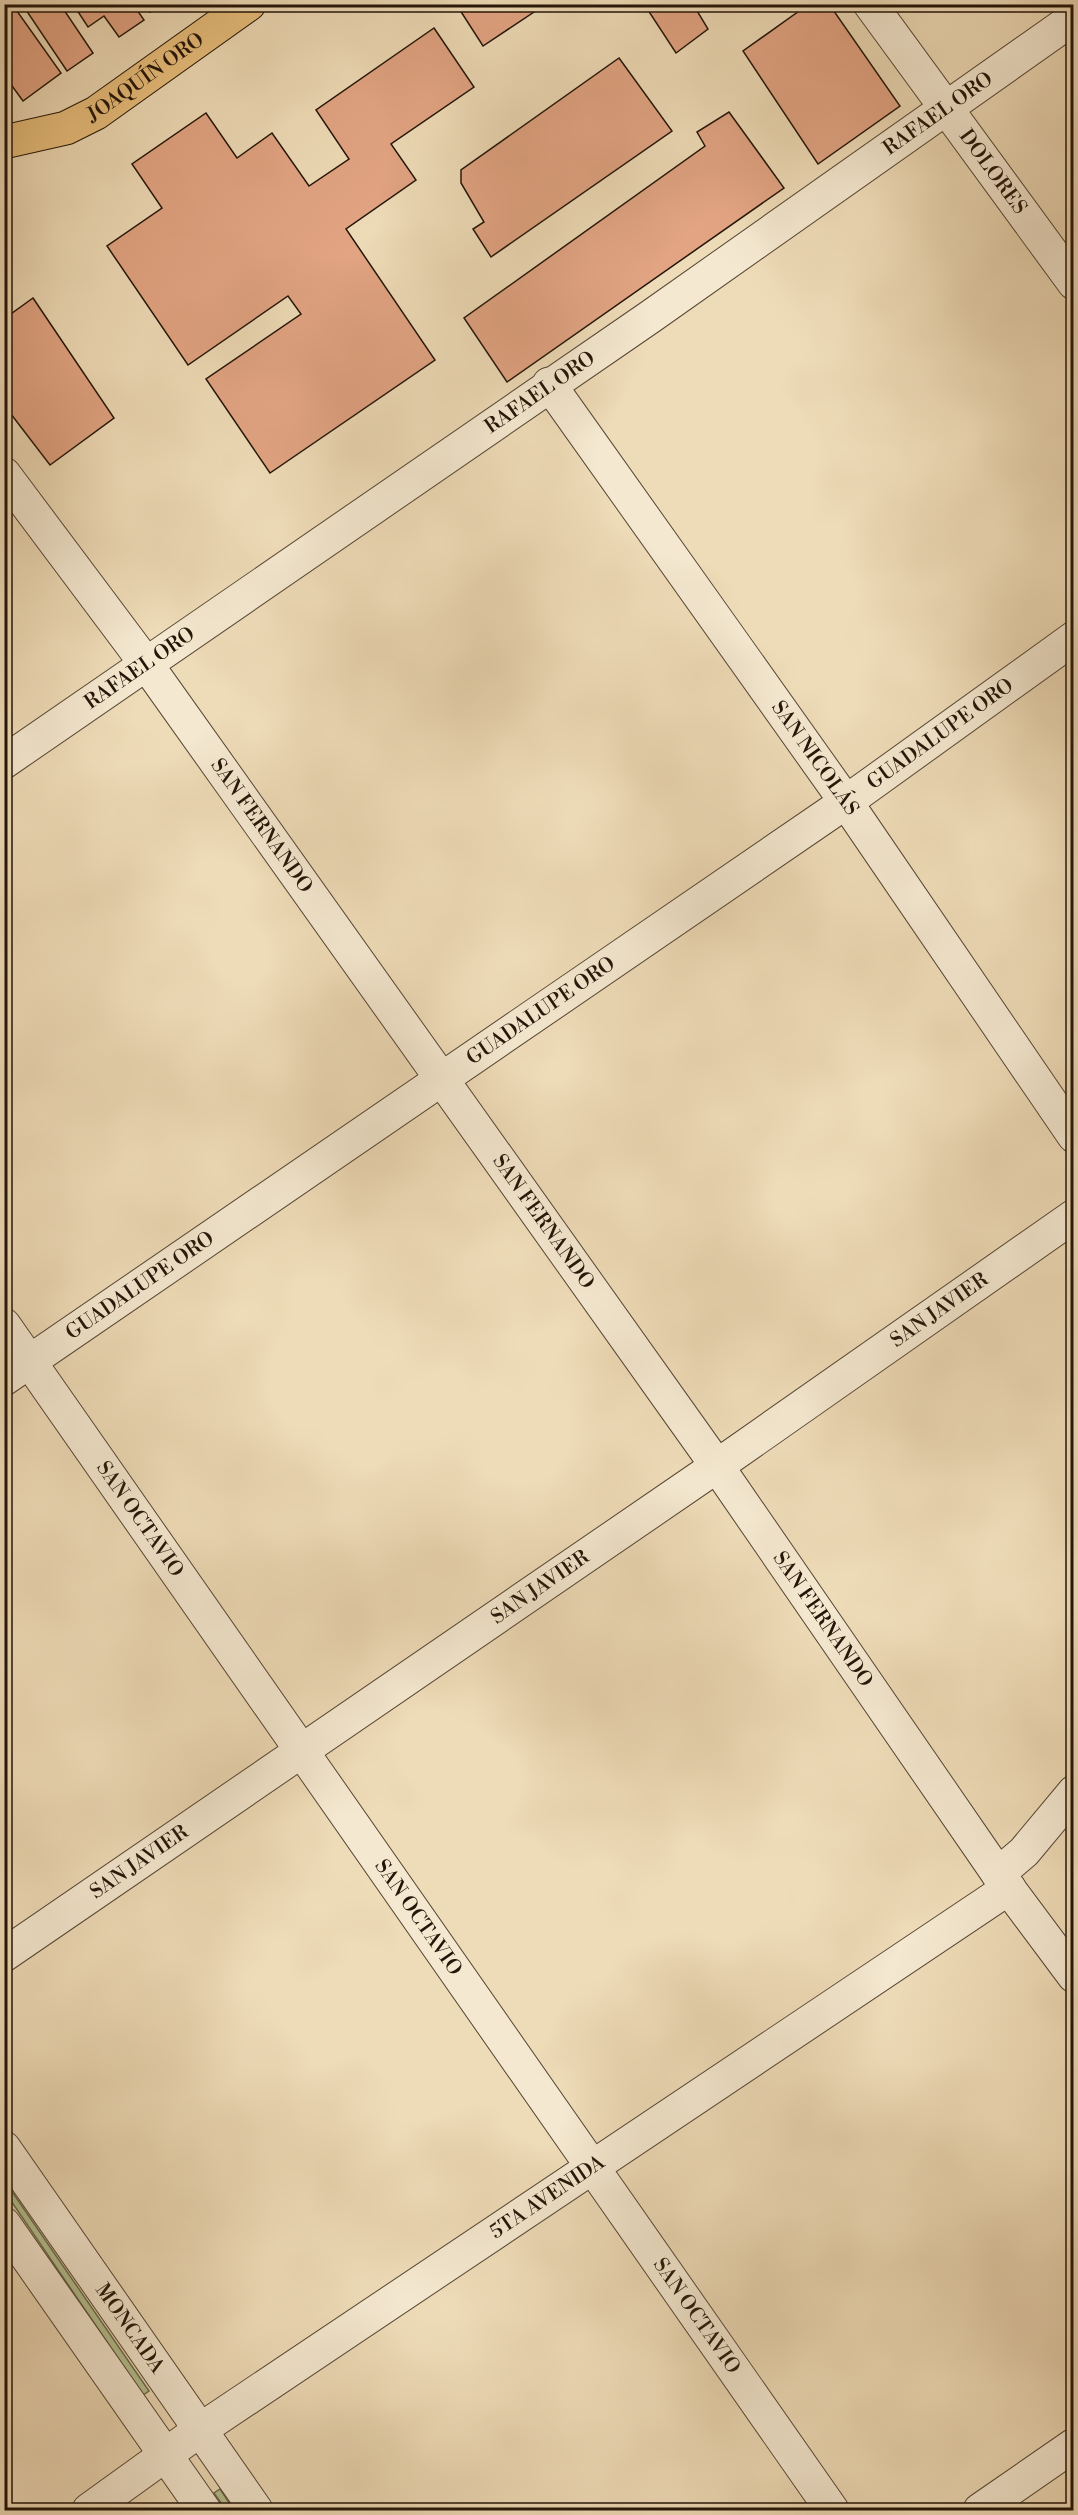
<svg xmlns="http://www.w3.org/2000/svg" width="1078" height="2515" font-family="'Libre Bodoni',serif">
<style>
.green{fill:#b4c192;stroke:#6c6b4d;stroke-width:1.5}
.building{fill:#e2a483;stroke:#231508;stroke-width:1.5}
.lines{fill:none;stroke-linecap:round;stroke-linejoin:round}
.minor-casing{stroke:#564634;stroke-width:35}
.major-casing{stroke:#231508;stroke-width:35}
.minor{stroke:#f4e8d0;stroke-width:33}
.major{stroke:#e7be7c;stroke-width:33}
.labels{text-anchor:middle;dominant-baseline:central;stroke-width:6;stroke-linejoin:round;paint-order:stroke}
.street-label{font-size:20px;fill:#231508;stroke:#f4e8d0}
</style>
<rect width="100%" height="100%" fill="#eedbb7"/>
<filter id="stains"><feTurbulence type="fractalNoise" baseFrequency=".00333" numOctaves="4"/><feColorMatrix values="0 0 0 0 .2 0 0 0 0 .09 0 0 0 0 .02 0 0 0 .5 -.17"/></filter>
<radialGradient id="worn" r=".72"><stop offset=".6" stop-color="#630" stop-opacity="0"/><stop offset="1" stop-color="#630" stop-opacity=".3"/></radialGradient>
<path class="green" d="M 4,2180 L 149,2391 L 143,2395 L 5,2192 Z
M 220,2489 L 234,2510 L 226,2510 L 214,2493 Z"/>
<path class="building" d="M 4,4 L 12,4 L 61,73 L 23,101 L 4,75 Z
M 22,4 L 60,4 L 93,53 L 67,71 Z
M 73,4 L 133,4 L 144,20 L 119,37 L 104,16 L 88,27 Z
M 146,4 L 161,4 L 150,12 Z
M 456,4 L 546,4 L 483,46 Z
M 644,4 L 693,4 L 708,29 L 676,53 Z
M 809,4 L 829,4 L 900,106 L 818,164 L 743,51 Z
M 434,28 L 474,87 L 391,144 L 416,180 L 346,229 L 435,360 L 270,473 L 206,379 L 301,314 L 288,296 L 188,365 L 107,246 L 162,208 L 132,164 L 206,113 L 237,158 L 272,133 L 309,186 L 349,159 L 316,110 Z
M 619,58 L 672,131 L 491,257 L 473,229 L 484,222 L 461,183 L 461,170 Z
M 729,112 L 784,188 L 507,382 L 464,318 L 705,146 L 697,132 Z
M 33,298 L 114,418 L 50,465 L 4,405 L 4,319 Z"/>
<g class="lines">
<g class="minor-casing">
<g id="minor">
<path id="s1" d="M 870,4 L 1074,283"/>
<path id="s2" d="M 549,384 L 846,802 L 1074,1136"/>
<path id="s3" d="M 4,474 L 147,665 L 717,1466 L 998,1874 L 1074,1976"/>
<path id="s4" d="M 4,762 L 650,317 L 1074,18"/>
<path id="s5" d="M 4,1325 L 832,2510"/>
<path id="s6" d="M 4,1379 L 846,802 L 1074,638"/>
<path d="M 998,1874 L 1024,1852 L 1074,1792"/>
<path id="s7" d="M 4,1955 L 717,1466 L 1074,1216"/>
<path id="s8" d="M 4,2148 L 256,2510"/>
<path d="M 4,2224 L 204,2510"/>
<path id="s9" d="M 89,2510 L 200,2430 L 1009,1888"/>
<path d="M 980,2510 L 1074,2445"/>
</g>
</g>
<g class="major-casing">
<g id="major">
<path id="s10" d="M 4,142 L 66,128 L 96,113 L 249,4"/>
</g>
</g>
<use href="#minor" class="minor"/>
<use href="#major" class="major"/>
</g>
<g class="labels">
<g class="street-label">
<text stroke="none"><textPath href="#s10" startOffset="158">JOAQUÍN ORO</textPath></text>
<text stroke="none"><textPath href="#s4" startOffset="1137">RAFAEL ORO</textPath></text>
<text stroke="none"><textPath href="#s1" startOffset="208">DOLORES</textPath></text>
<text stroke="none"><textPath href="#s4" startOffset="651">RAFAEL ORO</textPath></text>
<text stroke="none"><textPath href="#s4" startOffset="165">RAFAEL ORO</textPath></text>
<text stroke="none"><textPath href="#s6" startOffset="1137">GUADALUPE ORO</textPath></text>
<text stroke="none"><textPath href="#s2" startOffset="459">SAN NICOLÁS</textPath></text>
<text stroke="none"><textPath href="#s3" startOffset="436">SAN FERNANDO</textPath></text>
<text stroke="none"><textPath href="#s6" startOffset="651">GUADALUPE ORO</textPath></text>
<text stroke="none"><textPath href="#s3" startOffset="922">SAN FERNANDO</textPath></text>
<text stroke="none"><textPath href="#s6" startOffset="165">GUADALUPE ORO</textPath></text>
<text stroke="none"><textPath href="#s7" startOffset="1136">SAN JAVIER</textPath></text>
<text stroke="none"><textPath href="#s5" startOffset="237">SAN OCTAVIO</textPath></text>
<text stroke="none"><textPath href="#s7" startOffset="650">SAN JAVIER</textPath></text>
<text stroke="none"><textPath href="#s3" startOffset="1408">SAN FERNANDO</textPath></text>
<text stroke="none"><textPath href="#s7" startOffset="164">SAN JAVIER</textPath></text>
<text stroke="none"><textPath href="#s5" startOffset="723">SAN OCTAVIO</textPath></text>
<text stroke="none"><textPath href="#s9" startOffset="555">5TA AVENIDA</textPath></text>
<text stroke="none"><textPath href="#s5" startOffset="1209">SAN OCTAVIO</textPath></text>
<text stroke="none"><textPath href="#s8" startOffset="220">MONCADA</textPath></text>
</g>
</g>
<rect width="1078" height="2515" fill="none" stroke="#eedbb7" stroke-width="24"/>
<rect x="6" y="6" width="1066" height="2503" fill="none" stroke="#231508" stroke-width="3"/>
<rect x="12" y="12" width="1054" height="2491" fill="none" stroke="#231508" stroke-width="1.5"/>
<rect width="100%" height="100%" filter="url(#stains)"/>
<rect width="100%" height="100%" fill="url(#worn)"/>
</svg>
